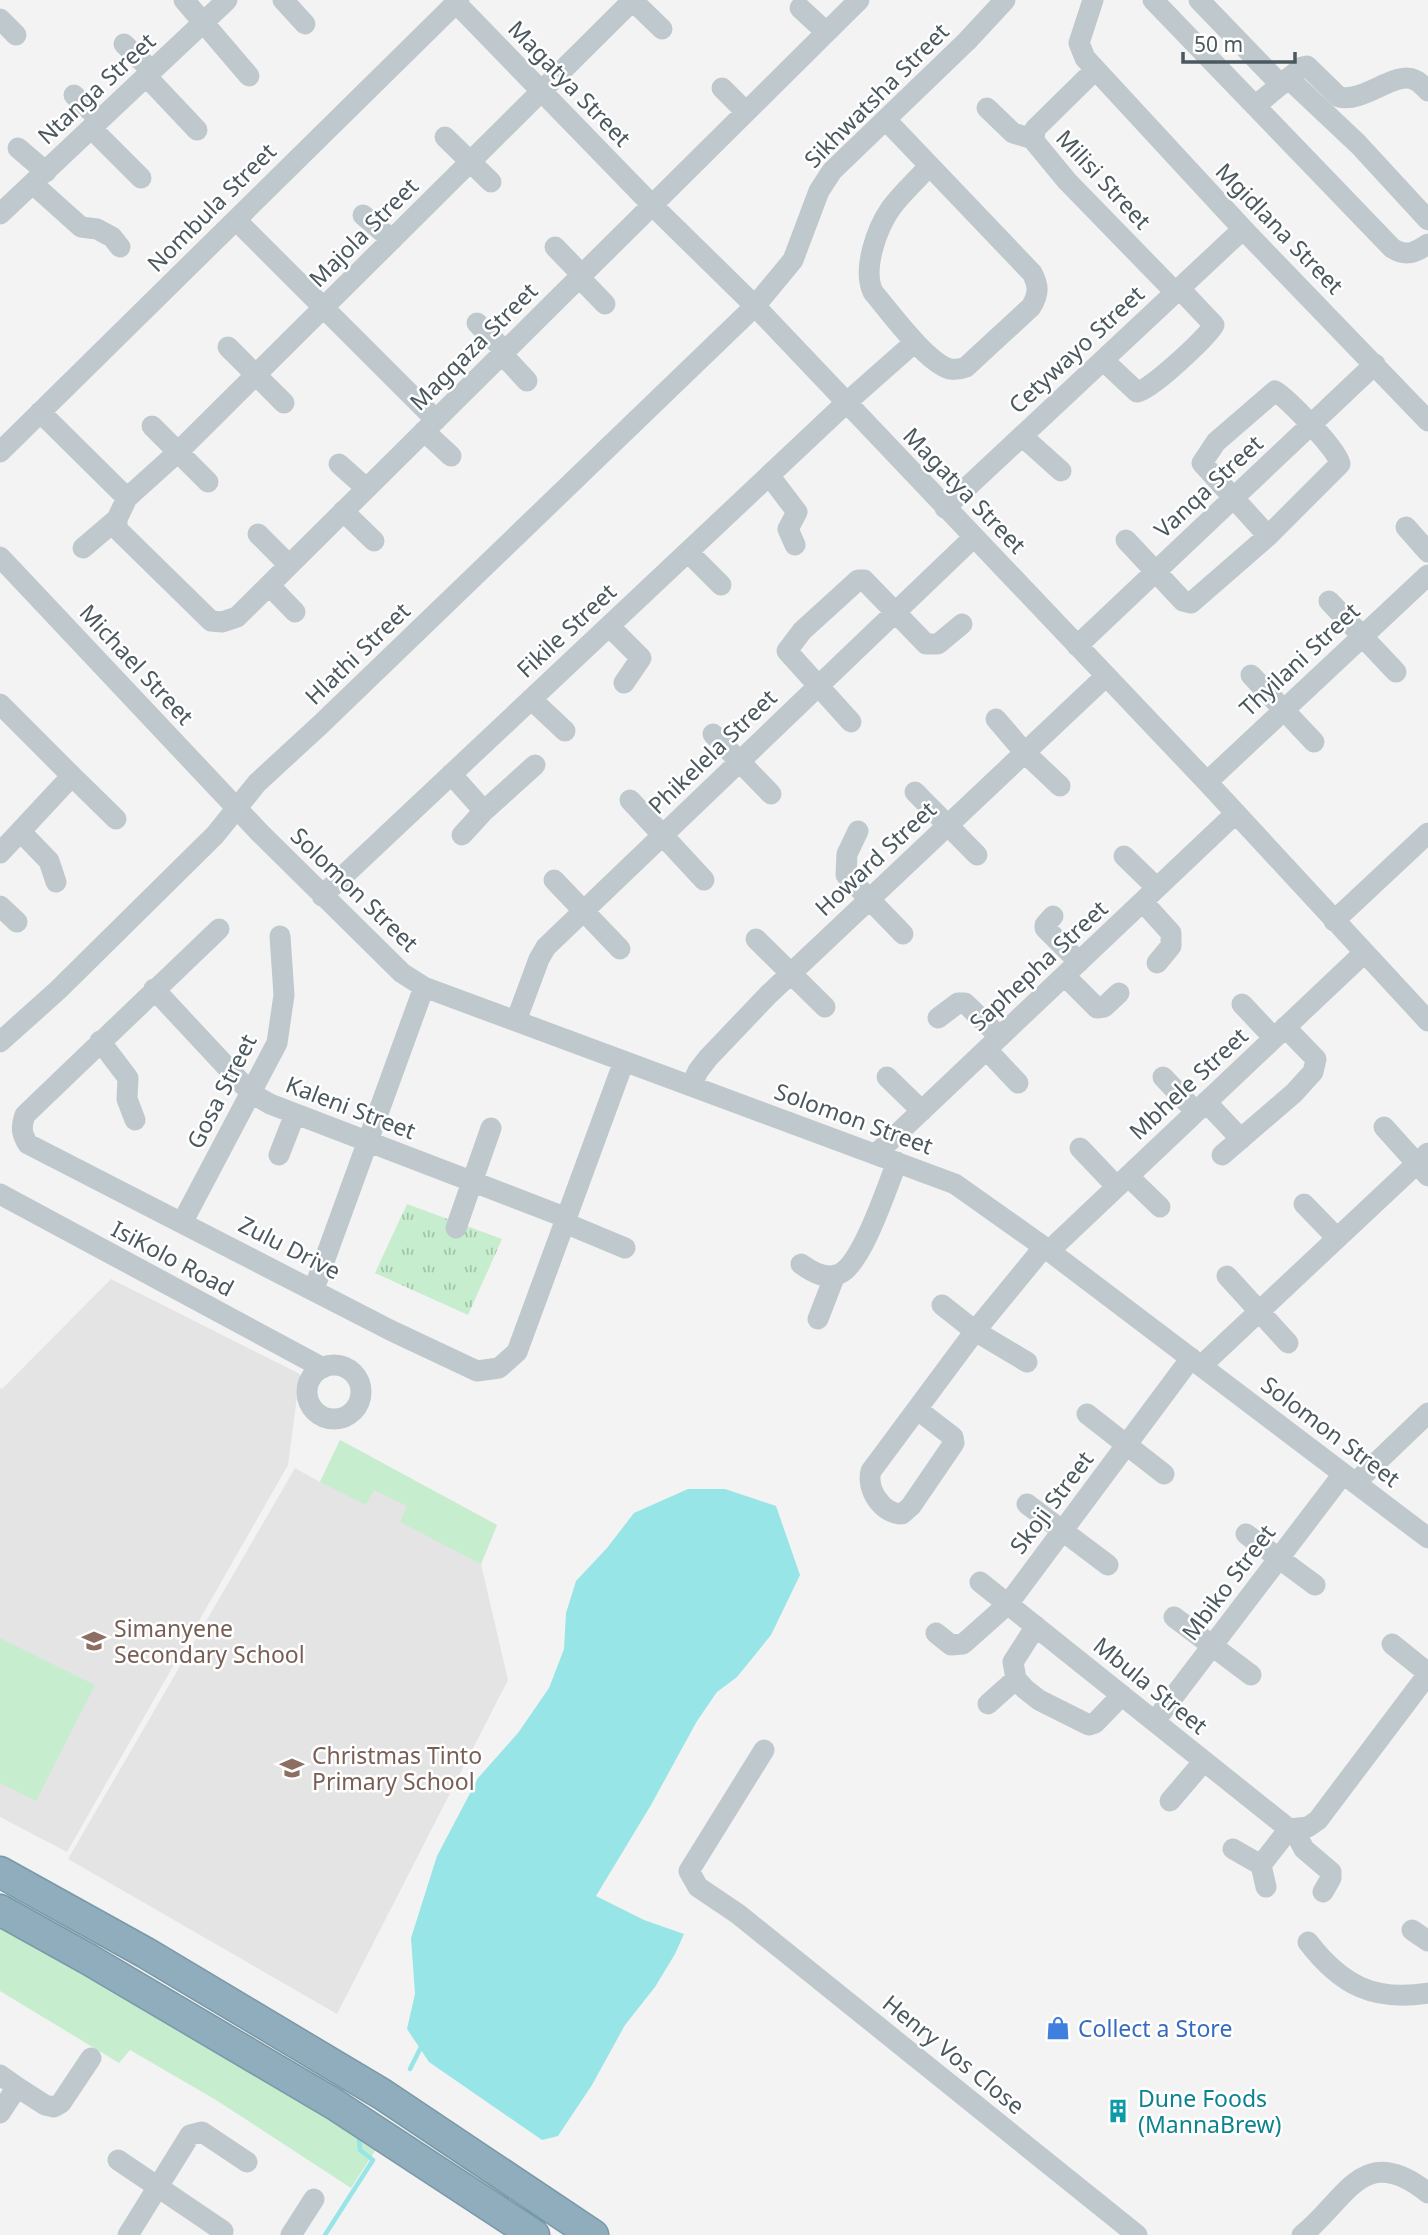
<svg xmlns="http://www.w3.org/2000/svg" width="1428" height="2235" font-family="'Noto Sans',sans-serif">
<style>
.education{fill:#e5e4e4}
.green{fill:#c6edce}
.park{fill:url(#park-tufts)}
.water{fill:#97e5e6}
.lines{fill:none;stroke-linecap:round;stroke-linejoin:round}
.stream{stroke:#97e5e6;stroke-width:4.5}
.highway-casing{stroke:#7a99a8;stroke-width:33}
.minor{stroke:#bfc9cd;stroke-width:21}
.highway{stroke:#8fadbc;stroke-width:30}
.labels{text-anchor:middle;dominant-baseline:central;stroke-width:5;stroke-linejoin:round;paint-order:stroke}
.street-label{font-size:23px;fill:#4b595f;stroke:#fff}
.education-label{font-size:23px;fill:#785e54;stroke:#fff;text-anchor:start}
.shop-label{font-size:23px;fill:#366cbe;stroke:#fff;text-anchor:start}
.culture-label{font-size:23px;fill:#0d838f;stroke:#fff;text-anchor:start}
</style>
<defs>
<pattern id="park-tufts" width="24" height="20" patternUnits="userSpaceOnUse" patternTransform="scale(1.75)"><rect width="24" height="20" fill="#c6edce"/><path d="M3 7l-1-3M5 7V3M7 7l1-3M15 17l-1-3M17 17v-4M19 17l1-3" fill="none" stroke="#a3c3aa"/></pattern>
</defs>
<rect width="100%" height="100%" fill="#f4f3f3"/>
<path class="education" d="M 111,1279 L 300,1374 L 288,1465 L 67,1852 L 0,1817 L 0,1388 L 2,1389 Z
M 340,1440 L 497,1525 L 481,1564 L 508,1680 L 337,2014 L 68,1859 L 295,1468 L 320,1482 Z"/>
<path class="green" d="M 340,1440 L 497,1525 L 481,1564 L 400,1522 L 407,1506 L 374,1490 L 366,1505 L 320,1482 Z
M 0,1638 L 95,1685 L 36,1801 L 0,1783 Z
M 0,1927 L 227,2055 L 377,2148 L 351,2188 L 216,2100 L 130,2050 L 119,2063 L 0,1991 Z"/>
<path class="park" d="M 407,1204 L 502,1239 L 468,1315 L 375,1273 Z"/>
<path class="water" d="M 688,1489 L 725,1489 L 776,1506 L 800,1575 L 771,1635 L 737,1677 L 717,1692 L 697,1721 L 651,1805 L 596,1896 L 644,1920 L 684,1934 L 675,1954 L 655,1987 L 625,2025 L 592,2085 L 558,2136 L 542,2140 L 429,2062 L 407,2029 L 415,1994 L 411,1938 L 437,1856 L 478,1778 L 518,1733 L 549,1688 L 564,1649 L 566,1613 L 576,1581 L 607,1548 L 634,1513 Z"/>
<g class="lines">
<path class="stream" d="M 410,2069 L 422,2045
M 325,2235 L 373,2160 L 360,2150 L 359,2140"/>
<g class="highway-casing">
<path id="highway" d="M 0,1872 L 146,1953 L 382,2094 L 593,2235
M 0,1910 L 88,1959 L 334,2104 L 534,2235"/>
</g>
<path class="minor" d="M 184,0 L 249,76
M 283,0 L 305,24
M 632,0 L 662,29
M 633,0 L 178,452 L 127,498 L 117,519 L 117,529 L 211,621 L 222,622 L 237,617 L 859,0
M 1093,0 L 1079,43 L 1085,58 L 1243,229 L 1428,421
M 1153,0 L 1392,248 C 1406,257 1415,253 1428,244
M 1199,0 L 1281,85
M 456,3 L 652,205 L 755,306 L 1207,782 L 1428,1021
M 800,8 L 826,32
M 0,19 L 16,35
M 124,44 L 152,71
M 1095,70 L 1035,129 L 1034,141 L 1067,181 L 1175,292
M 146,76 L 197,130
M 1288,78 L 1358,144 L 1428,220
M 722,88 L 746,112
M 74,95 L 100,120
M 1255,106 L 1302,67 L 1307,66 L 1339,97 C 1364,103 1395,70 1415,80 C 1420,82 1424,87 1428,91
M 987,108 L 1013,133 L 1033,139
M 886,120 L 1032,273 C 1039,286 1039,294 1031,307 L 966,367 C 961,369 956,370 950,369 C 927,363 889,311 873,292 C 862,269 877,228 891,208 C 902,193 917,180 929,166
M 91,128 L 141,178
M 445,137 L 491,182
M 18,148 L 46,172
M 33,184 L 81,227 L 97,229 L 112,237 L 120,247
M 0,214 L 227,0
M 363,215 L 392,240
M 236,220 L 436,420
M 555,247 L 582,275
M 579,277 L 605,304
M 477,323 L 505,351
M 228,347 L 284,403
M 502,354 L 527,381
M 1103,360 L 1137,392 C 1151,390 1206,338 1214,325 L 1179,288
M 40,412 L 127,498
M 152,426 L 208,482
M 424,431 L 451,456
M 1022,436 L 1061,471
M 0,452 L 459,0
M 339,464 L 366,488
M 769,475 L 797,512 L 788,529 L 795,545
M 945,508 L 1243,229
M 343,511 L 374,541
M 1406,527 L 1428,552
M 258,534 L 289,565
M 1126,540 L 1183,601 L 1191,603 L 1268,536 L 1340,464 C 1340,452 1287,398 1275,391 L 1216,442 L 1202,463 L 1268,536
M 83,548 L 117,519
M 688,552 L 721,585
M 0,557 L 261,834 L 402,973 L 424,987 L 955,1184 L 1044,1247 L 1428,1538
M 269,585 L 295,612
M 1329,601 L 1396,672
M 609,626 L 641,658 L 624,683
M 1077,646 L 1375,364
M 1251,675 L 1314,742
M 531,699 L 565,731
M 0,704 L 69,773 L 68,780 L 0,853
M 996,719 L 1025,753 L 1060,786
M 851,722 L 787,651 L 802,631 L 858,580 L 864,580 L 926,644 L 938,644 L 962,624
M 713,734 L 771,794
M 69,773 L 116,819
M 451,774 L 484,811 L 462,835
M 1207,782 L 1428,575
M 915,792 L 977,855
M 630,800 L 704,880
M 484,811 L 535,765
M 858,831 L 847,854 L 846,875 L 903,934
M 21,832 L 49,861 L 56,882
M 1124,856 L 1157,888
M 554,880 L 620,949
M 322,896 L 846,403 L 915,342
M 1143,902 L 1171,933 L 1171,946 L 1157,963
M 0,906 L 17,922
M 1053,916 L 1045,925 L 1045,928 L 1079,962
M 1334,921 L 1428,833
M 219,929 L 25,1115 C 21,1127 21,1133 28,1144 L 392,1331 L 477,1371 L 499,1368 L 517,1352 L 624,1061
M 756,939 L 825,1007
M 1065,976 L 1097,1008 L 1104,1007 L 1119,993
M 154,989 L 251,1093 L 270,1104 L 567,1218
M 1242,1004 L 1274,1038
M 938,1018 L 958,1003 L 965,1003 L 1000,1037
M 516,1021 L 539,959 L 546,947 L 974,537
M 100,1041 L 128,1078 L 127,1099 L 135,1120
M 0,1042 L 58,990 L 215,835 L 257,783 L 320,725 L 755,306 L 793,260 L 819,191 L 832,171 L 967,41 L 1005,0
M 987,1050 L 1018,1083
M 887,1077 L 922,1111
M 1163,1077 L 1196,1112
M 691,1086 L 698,1071 L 708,1058 L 769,994 L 1106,676
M 1206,1102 L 1241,1139
M 1384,1127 L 1428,1176
M 1080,1148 L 1117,1187
M 876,1154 L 1236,813
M 279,1155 L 295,1114
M 1222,1155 L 1294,1093 L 1313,1072 L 1316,1059 L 1285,1027
M 1128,1176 L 1160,1207
M 0,1194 L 323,1368
M 1304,1204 L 1337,1238
M 183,1221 L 277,1043 L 284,995 L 280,936
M 565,1223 L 625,1248
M 456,1228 L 491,1128
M 1049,1251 L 1364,953
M 801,1264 C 812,1272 827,1281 841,1273 C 863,1261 887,1187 897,1162
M 1227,1276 L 1288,1343
M 314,1289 L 424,987
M 942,1305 L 975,1331 L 1027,1362
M 818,1319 L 835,1275
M307 1392a27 27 0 1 1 54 0a27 27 0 1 1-54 0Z
M 1201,1366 L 1428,1153
M 918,1410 L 953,1437 L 954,1443 L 911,1506 L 902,1514 C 882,1514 866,1489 871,1471 L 975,1331 L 1044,1247
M 1087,1414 L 1164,1474
M 1355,1483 L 1428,1413
M 1027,1504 L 1108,1565
M 1246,1534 L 1315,1585
M 980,1582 L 1289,1829
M 1174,1617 L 1251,1675
M 1036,1626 L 1013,1662 L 1016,1679 L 1025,1689 L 1039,1700 L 1089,1725 L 1095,1723 L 1122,1695
M 936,1633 L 951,1645 L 963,1644 L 1008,1604 L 1191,1358
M 1392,1644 L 1428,1673
M 988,1704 L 1016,1679
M 1155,1721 L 1343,1474
M 764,1750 L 689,1871 L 698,1887 L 738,1914 L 1137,2235
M 1170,1801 L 1204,1761
M 1289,1829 L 1308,1827 L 1318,1820 L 1428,1674
M 1294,1830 L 1304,1849 L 1331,1872 L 1331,1878 L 1323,1892
M 1233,1849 L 1261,1865
M 1266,1887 L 1261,1865 L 1289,1829
M 1412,1930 L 1428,1941
M 1308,1942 C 1341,1985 1374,2002 1428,1993
M 0,2075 L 17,2087 L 0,2113
M 17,2087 L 45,2105 L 54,2107 L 61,2103 L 91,2058
M 118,2160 L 223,2231
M 128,2235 L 190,2135 L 202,2132 L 247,2162
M 291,2235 L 314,2199
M 1302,2235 C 1346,2201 1362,2140 1428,2193"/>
<use href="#highway" class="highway"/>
</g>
<defs>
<g id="school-bare" transform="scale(1.89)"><path d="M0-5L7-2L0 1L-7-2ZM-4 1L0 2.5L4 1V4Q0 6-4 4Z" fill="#8d6e63" stroke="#fff" stroke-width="2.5" paint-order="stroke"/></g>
<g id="shop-bare" transform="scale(1.89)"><path d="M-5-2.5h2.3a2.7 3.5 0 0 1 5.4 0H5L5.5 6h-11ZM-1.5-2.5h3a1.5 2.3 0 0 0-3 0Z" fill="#3f7fe0" stroke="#fff" stroke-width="2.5" paint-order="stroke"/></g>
<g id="building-bare" transform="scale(1.89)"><path d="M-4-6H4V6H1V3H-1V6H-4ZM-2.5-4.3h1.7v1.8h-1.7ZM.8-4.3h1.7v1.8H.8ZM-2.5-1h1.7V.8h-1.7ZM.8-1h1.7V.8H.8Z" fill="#0f9aa8" stroke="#fff" stroke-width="2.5" paint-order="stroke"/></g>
</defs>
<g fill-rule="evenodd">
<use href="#school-bare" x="94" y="1641"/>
<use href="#school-bare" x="292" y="1768"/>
<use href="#shop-bare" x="1058" y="2028"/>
<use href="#building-bare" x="1118" y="2111"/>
</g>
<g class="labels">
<g class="street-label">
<text transform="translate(570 83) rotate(46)">Magatya Street</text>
<text transform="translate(96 88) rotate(-43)">Ntanga Street</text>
<text transform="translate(876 95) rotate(-45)">Sikhwatsha Street</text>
<text transform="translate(1104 179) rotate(47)">Milisi Street</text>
<text transform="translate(211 207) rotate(-45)">Nombula Street</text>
<text transform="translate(1280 228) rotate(46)">Mgidlana Street</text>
<text transform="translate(363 232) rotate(-45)">Majola Street</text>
<text transform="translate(473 346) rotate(-45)">Magqaza Street</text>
<text transform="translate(1076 349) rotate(-43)">Cetywayo Street</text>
<text transform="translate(1208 486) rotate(-43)">Vanqa Street</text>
<text transform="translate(965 490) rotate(46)">Magatya Street</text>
<text transform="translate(566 630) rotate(-43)">Fikile Street</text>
<text transform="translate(357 653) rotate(-44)">Hlathi Street</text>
<text transform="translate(1299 659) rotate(-43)">Thyilani Street</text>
<text transform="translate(137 664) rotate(47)">Michael Street</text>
<text transform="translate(712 751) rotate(-44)">Phikelela Street</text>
<text transform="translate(875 858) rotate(-43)">Howard Street</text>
<text transform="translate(355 889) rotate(44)">Solomon Street</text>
<text transform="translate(1038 965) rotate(-43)">Saphepha Street</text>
<text transform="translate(1188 1083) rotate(-43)">Mbhele Street</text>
<text transform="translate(221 1091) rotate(-63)">Gosa Street</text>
<text transform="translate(351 1107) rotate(21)">Kaleni Street</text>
<text transform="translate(854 1118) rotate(20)">Solomon Street</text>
<text transform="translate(290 1247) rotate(27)">Zulu Drive</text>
<text transform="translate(173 1258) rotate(28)">IsiKolo Road</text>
<text transform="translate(1331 1431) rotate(37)">Solomon Street</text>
<text transform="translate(1051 1502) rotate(-53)">Skoji Street</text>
<text transform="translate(1228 1582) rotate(-53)">Mbiko Street</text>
<text transform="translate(1151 1685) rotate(39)">Mbula Street</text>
<text transform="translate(954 2054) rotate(39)">Henry Vos Close</text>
</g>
<g class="education-label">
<text x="114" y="1628">Simanyene<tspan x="114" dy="26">Secondary School</tspan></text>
<text x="312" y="1755">Christmas Tinto<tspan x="312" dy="26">Primary School</tspan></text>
</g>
<g class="shop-label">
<text x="1078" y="2028">Collect a Store</text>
</g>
<g class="culture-label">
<text x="1138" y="2098">Dune Foods<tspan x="1138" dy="26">(MannaBrew)</tspan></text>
</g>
</g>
<path d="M1183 52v10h112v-10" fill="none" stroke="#4b595f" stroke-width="3.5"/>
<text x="1194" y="52" font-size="21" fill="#4b595f" stroke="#ffffff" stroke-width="5" paint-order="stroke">50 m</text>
</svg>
